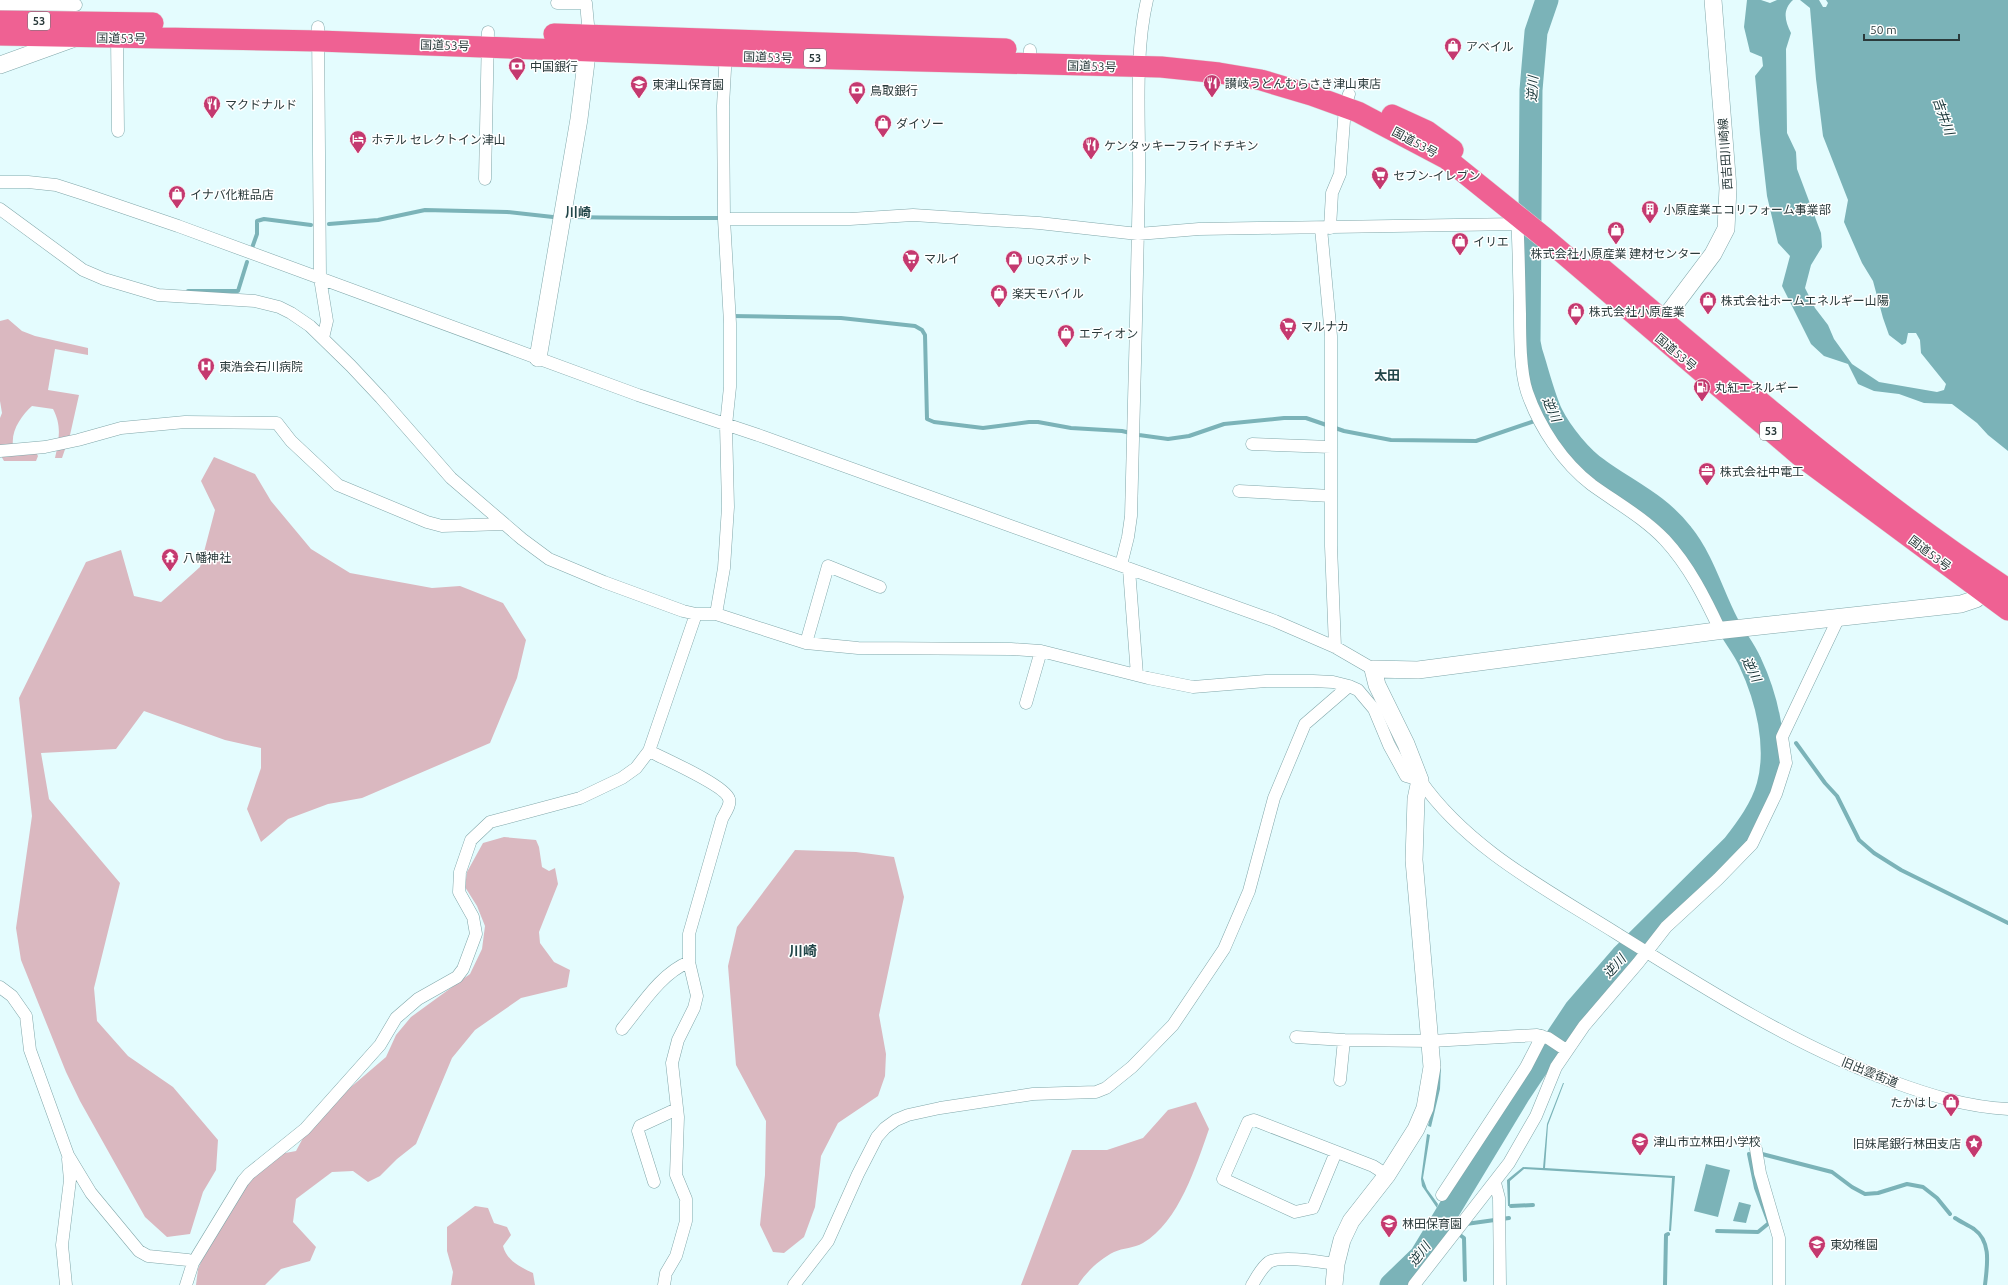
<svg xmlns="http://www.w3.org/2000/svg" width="2008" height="1285" font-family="Ubuntu,'Noto Sans JP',sans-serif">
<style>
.green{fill:#dab8c0}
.water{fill:#7bb3b8}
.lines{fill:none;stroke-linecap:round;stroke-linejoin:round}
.stream{stroke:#7bb3b8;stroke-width:4}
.river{stroke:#7bb3b8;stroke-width:23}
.street-casing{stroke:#81a7aa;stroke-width:13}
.secondary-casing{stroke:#81a7aa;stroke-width:18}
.highway-casing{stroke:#d9dcdc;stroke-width:22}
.street{stroke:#fff;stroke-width:12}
.secondary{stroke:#fff;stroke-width:17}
.highway{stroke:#ef6193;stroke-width:21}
.labels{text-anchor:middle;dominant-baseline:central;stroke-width:3;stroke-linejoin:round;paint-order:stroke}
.shield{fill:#fff;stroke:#6a7576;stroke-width:1}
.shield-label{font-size:11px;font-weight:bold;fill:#2a3a3b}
.street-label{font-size:12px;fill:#2a3a3b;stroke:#fff}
.poi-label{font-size:12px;fill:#2a3a3b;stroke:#fff;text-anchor:start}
.water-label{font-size:13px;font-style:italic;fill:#163336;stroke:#fff}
.neighbourhood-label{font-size:13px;font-weight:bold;fill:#214548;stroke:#fff}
.quarter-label{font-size:14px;font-weight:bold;fill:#214548;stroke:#fff}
</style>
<rect width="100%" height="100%" fill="#e4fcfe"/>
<path class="green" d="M 8,319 L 22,331 L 35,336 L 88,348 L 88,355 L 55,349 L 48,390 L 79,395 L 70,435 L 62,458 L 55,458 C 59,440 62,426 53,409 L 32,406 C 22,415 11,430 13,445 L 31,443 L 38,456 L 36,461 L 4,461 L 0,454 L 0,418 L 2,413 L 0,401 L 0,321 Z
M 214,457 L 255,474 L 271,501 L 311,549 L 350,573 L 432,588 L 460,586 L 503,603 L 526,640 L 517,678 L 490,743 L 362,798 L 328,804 L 288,819 L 261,842 L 247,809 L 261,768 L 261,748 L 225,740 L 144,711 L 116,749 L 41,753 L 49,799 L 120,883 L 94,988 L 97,1021 L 128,1056 L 173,1087 L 218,1140 L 216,1170 L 203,1192 L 190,1234 L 167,1237 L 145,1217 L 80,1101 L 66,1072 L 21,960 L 16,928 L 32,816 L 19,698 L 86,562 L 121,550 L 134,596 L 161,602 L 200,567 L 215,510 L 201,481 Z
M 504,837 L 536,840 L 539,847 L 542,867 L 549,871 L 555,868 L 558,884 L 539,932 L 540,943 L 554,962 L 570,970 L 567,987 L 521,998 L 475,1030 L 452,1058 L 416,1144 L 397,1159 L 380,1176 L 368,1182 L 353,1171 L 332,1172 L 296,1199 L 293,1222 L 316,1247 L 310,1261 L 281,1269 L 265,1285 L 196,1285 L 198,1269 L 210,1241 L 250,1179 L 280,1154 L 296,1151 L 303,1138 L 330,1105 L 386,1057 L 396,1035 L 411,1017 L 470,974 L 482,949 L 485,926 L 477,906 L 465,887 L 467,872 L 483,843 Z
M 795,850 L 856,852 L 894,857 L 904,897 L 879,1015 L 886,1054 L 885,1076 L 878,1096 L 838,1123 L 821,1156 L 815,1207 L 804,1237 L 784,1253 L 773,1252 L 760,1225 L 765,1175 L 766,1121 L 736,1065 L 728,966 L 737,927 Z
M 1196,1102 L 1209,1129 C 1196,1166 1179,1222 1143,1243 C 1134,1248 1123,1248 1114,1252 C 1100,1259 1086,1272 1078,1285 L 1021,1285 L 1072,1150 L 1107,1150 L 1143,1138 L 1168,1110 Z
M 475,1206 L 488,1208 L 494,1223 L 507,1227 L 511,1235 L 503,1246 C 507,1261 520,1267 533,1273 L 535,1285 L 451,1285 L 453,1272 L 447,1251 L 447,1227 Z"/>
<path class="water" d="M 1747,0 L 1761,0 L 1770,3 L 1777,0 L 1793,0 C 1782,10 1785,21 1791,33 L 1786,49 L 1787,133 L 1796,152 L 1797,169 L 1821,233 L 1822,247 L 1811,265 L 1805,288 L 1815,308 L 1828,325 L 1834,339 L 1852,364 L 1879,382 L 1937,392 L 1944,390 L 1946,384 L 1921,353 L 1920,340 L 1916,333 L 1908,333 L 1906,343 L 1902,345 L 1889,335 L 1883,318 L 1873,281 L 1862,263 L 1844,222 L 1848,200 L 1823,136 L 1816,79 L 1810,8 L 1800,0 L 1819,0 L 1823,7 L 1826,7 L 1828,3 L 1826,0 L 2008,0 L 2008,451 L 1988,435 L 1977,423 L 1952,404 L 1924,403 L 1899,394 L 1874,391 L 1858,384 L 1848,364 L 1824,356 L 1811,344 L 1782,286 L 1790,256 L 1778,243 L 1767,196 L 1760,134 L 1755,76 L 1763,66 L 1762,57 L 1750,52 L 1744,27 Z
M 1437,1065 L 1441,1065 L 1440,1089 L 1431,1127 L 1428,1126 L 1436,1087 Z
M 1563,1083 L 1564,1083 L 1548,1125 L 1545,1168 L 1675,1176 L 1671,1231 L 1669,1231 L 1672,1178 L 1524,1169 L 1510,1181 L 1510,1206 L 1508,1206 L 1507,1180 L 1523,1167 L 1543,1168 L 1547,1124 Z
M 1427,1134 L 1430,1135 L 1423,1178 L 1427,1189 L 1438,1204 L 1437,1208 L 1422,1186 L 1421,1179 Z
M 1706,1164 L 1730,1170 L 1718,1217 L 1694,1211 Z
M 1739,1202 L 1751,1205 L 1746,1223 L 1733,1221 Z"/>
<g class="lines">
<path class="stream" d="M 573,217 C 622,218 672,218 721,218 L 722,220
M 329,224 L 378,220 L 425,210 L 507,212 L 553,217
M 252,248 L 257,234 L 257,221 L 264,219 L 311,225
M 188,291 L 238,291 L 247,262
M 731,316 L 841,318 L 915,326 L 922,330 L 925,335 L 927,419 L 934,422 L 983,428 L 1029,422 L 1038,422 L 1071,428 L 1122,431 L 1139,435 L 1168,439 L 1189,436 L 1224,424 L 1284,418 L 1306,418 L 1344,431 L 1391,440 L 1476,441 L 1552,415
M 1766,709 L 1779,726
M 1796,743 L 1825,783 L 1837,796 L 1859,840 L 1874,853 L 1901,870 L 2008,923
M 1536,1069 L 1537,1069
M 1762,1154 L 1832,1172 L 1852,1187 L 1865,1194 L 1878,1193 L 1907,1184 L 1923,1187 L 1937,1198 L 1950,1214
M 1511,1206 L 1533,1205
M 1443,1211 L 1457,1221
M 1955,1218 C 1961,1222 1968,1225 1974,1229 C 1992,1242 1987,1266 1985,1285
M 1466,1224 L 1509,1218
M 1717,1231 L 1758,1232 L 1769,1223 L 1756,1188 L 1749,1154
M 1460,1235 L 1464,1238 L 1465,1280
M 1665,1285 L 1666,1235 L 1668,1234"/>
<path class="river" d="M 1391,1285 L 1421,1256 L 1519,1094 L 1576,1009 L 1622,956 L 1733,846 C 1747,828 1762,808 1768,786 C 1779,747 1767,698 1750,662 C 1744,648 1734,637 1727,623 C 1712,594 1703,560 1682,534 C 1660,505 1628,491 1599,470 C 1582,459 1561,433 1552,415 C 1544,399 1537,370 1531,352 L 1529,342 L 1531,90 L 1536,32 L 1547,0"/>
<g class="street-casing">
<path id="street" d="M 557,3 L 586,3 L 589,35
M 0,4 L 76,5
M 318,27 L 320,278 L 327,321 L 323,338
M 117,37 L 118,131
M 1030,64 L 1030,50
M 485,179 L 488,32
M 0,182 L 28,182 L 56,185 L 84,194 L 178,226 L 638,395 L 758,435 L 1275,621 L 1335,647 L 1373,669
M 0,209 L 83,270 L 104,279 L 158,295 L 255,301 L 279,307 L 291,313 L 310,326 L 351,366 L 381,398 L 451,478 L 522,539 L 549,559 L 604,582 L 683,611 L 696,614 L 716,614 L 806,643 L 858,648 L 1011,649 L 1041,651 L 1148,678 L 1193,687 L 1266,681 L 1313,681 L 1333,682 L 1349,686 L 1358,690 L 1374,709 L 1389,745 L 1406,776 L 1420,780 C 1468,849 1546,889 1616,933 C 1704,988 1794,1045 1891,1081 C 1929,1095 1967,1107 2008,1109
M 1517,217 C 1519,249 1519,281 1520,314 C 1520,336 1520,371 1527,392 C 1539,427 1563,463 1592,485 C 1617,503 1644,518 1665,540 C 1689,566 1705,598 1720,630
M 724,219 L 850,219 L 913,215 L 1039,223 L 1138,234 L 1199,229 L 1517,224
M 1321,228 L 1331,336 L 1331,546 L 1335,647
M 1330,228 L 1332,193 L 1340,174 L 1345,107 L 1349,94
M 1252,444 L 1331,447
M 0,451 L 45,447 L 78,440 L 121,428 L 185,422 L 277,423 L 291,441 L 338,485 L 427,522 L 442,526 L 503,524
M 1239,491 L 1331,496
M 1121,565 L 1128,537 L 1131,516 C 1134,404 1137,293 1139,181 C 1140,124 1134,55 1147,0
M 1129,569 L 1137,675
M 716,614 L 724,568 L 728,507 L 726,425 L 730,387 L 730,323 L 724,219 L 723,106 L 726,51
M 806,643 L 828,566 L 880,587
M 1026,703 L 1041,651
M 649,751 C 663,758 726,786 729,799 C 731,805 725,813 722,819 L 689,934 L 689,962 L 697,996 L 694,1008 L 678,1040 L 672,1063 L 678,1117 L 676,1175 L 686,1199 L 686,1221 L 676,1256 L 666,1273 L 664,1285
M 0,987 L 12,996 L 26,1016 L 30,1050 L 68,1155 L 91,1193 L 139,1251 L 148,1256 L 188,1260 L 193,1263
M 622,1029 C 641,1006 661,973 689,962
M 1296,1037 L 1344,1040 L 1431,1041 L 1537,1035 L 1548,1038 L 1566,1050
M 1340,1080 L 1344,1040
M 1756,1149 L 1760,1173 L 1779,1238 L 1779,1285
M 1336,1152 L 1313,1208 L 1295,1212 L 1223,1179 L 1248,1122 L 1254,1120 L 1373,1166 L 1387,1175
M 654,1182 L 638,1131 L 640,1126 L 677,1109
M 1495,1183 L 1499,1198 L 1500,1285
M 1442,1195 L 1526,1067 L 1542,1036
M 66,1285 L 62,1245 L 70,1180 L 68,1159
M 186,1285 L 193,1263 L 243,1181 L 249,1174 L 305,1129 L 380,1045 L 396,1018 L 418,999 L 457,977 L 463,969 L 476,934 L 473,917 L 459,892 L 460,872 L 471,840 L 490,822 L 580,798 L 622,778 L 636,768 L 649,751 L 696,614
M 794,1285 L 828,1241 L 858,1174 L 877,1137 L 885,1128 L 896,1120 L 908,1115 L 940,1108 L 1033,1094 L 1096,1092 L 1106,1088 L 1132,1067 L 1173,1025 L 1224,949 L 1249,891 L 1274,798 L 1305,724 L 1349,686
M 1252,1285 C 1257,1277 1261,1268 1269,1262 C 1281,1255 1321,1262 1336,1264
M 1414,1285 L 1509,1163 L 1536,1116 L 1556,1067 L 1584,1026 L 1638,963 L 1666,927 L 1718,879 L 1752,844 L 1776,794 L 1786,763 L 1782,737 L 1839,617"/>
</g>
<g class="secondary-casing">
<path id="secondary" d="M 0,65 L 72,39
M 1655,331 L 1713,254 L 1726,229 L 1728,188 L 1713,0
M 538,358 L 579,119 L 589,38
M 1334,1285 L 1336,1264 L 1342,1240 L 1351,1221 L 1387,1175 L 1416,1129 L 1425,1108 L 1432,1067 L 1414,860 L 1416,799 L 1420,780 L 1406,744 L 1377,685 L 1373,669 L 1418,670 L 1724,630 L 1961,604 L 1976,599 L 1991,583"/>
</g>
<g class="highway-casing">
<path id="highway" d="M 0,21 L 153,23
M 554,34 L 1006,49
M 0,35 L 319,41 L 726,56 L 1161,67 L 1219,73 L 1261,80 L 1311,95 L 1358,112 L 1447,159 L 1545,238 L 1799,455 L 2008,610
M 1392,115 L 1427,131 L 1453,150
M 1598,265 C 1731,377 1862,493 2008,589"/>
</g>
<use href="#street" class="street"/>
<use href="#secondary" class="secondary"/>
<use href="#highway" class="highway"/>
</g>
<defs>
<g id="shop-pin" transform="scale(0.9)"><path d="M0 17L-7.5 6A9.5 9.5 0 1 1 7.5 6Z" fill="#c4396f" stroke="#fff"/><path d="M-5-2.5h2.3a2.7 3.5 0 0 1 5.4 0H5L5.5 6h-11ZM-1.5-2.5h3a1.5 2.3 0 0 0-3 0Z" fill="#fff"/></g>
<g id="bank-pin" transform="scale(0.9)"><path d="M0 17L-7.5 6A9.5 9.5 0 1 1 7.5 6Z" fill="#c4396f" stroke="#fff"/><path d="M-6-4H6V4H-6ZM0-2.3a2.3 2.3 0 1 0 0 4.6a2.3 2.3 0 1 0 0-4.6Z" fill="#fff"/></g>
<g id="restaurant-pin" transform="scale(0.9)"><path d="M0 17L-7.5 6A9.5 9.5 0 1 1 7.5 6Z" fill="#c4396f" stroke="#fff"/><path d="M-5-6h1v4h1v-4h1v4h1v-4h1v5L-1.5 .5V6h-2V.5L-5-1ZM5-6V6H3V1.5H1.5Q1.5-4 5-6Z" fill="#fff"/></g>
<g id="school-pin" transform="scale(0.9)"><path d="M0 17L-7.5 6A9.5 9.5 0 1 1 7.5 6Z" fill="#c4396f" stroke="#fff"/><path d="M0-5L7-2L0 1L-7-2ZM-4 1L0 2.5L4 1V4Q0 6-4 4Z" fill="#fff"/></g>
<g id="hotel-pin" transform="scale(0.9)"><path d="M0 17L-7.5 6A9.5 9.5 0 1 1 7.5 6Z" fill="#c4396f" stroke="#fff"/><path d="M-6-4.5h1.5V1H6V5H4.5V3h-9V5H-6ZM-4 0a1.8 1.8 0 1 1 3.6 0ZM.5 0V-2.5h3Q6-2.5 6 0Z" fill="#fff"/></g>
<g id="supermarket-pin" transform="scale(0.9)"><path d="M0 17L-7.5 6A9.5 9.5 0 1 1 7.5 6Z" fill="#c4396f" stroke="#fff"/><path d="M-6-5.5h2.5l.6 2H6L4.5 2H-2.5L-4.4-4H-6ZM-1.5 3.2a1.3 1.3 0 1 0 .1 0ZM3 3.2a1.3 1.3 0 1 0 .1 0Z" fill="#fff"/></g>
<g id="building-pin" transform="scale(0.9)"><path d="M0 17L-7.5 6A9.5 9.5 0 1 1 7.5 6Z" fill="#c4396f" stroke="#fff"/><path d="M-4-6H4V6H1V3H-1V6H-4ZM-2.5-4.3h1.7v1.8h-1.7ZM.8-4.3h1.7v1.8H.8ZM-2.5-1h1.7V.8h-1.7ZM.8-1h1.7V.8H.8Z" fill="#fff"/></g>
<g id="hospital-pin" transform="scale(0.9)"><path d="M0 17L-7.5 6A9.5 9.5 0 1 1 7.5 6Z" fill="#c4396f" stroke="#fff"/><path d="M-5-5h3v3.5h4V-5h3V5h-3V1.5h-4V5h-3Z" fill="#fff"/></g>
<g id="fuel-pin" transform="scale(0.9)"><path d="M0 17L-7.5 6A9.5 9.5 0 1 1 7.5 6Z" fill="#c4396f" stroke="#fff"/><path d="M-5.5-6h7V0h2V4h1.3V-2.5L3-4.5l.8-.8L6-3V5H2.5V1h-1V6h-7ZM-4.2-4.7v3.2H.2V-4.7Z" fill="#fff"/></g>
<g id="office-pin" transform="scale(0.9)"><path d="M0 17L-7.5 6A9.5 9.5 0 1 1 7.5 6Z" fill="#c4396f" stroke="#fff"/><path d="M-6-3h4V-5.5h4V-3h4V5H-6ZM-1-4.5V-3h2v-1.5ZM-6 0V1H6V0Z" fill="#fff"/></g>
<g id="temple-pin" transform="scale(0.9)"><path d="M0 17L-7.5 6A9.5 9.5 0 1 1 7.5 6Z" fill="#c4396f" stroke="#fff"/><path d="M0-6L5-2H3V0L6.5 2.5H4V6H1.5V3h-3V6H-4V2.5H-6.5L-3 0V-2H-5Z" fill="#fff"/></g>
<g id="sight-pin" transform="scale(0.9)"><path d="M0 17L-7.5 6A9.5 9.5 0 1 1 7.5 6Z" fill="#c4396f" stroke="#fff"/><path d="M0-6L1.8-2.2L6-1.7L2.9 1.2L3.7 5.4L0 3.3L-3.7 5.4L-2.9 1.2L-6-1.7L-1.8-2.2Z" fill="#fff"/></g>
</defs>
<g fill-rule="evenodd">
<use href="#shop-pin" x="1453" y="46"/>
<use href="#bank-pin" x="517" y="66"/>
<use href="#restaurant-pin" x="1212" y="83"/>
<use href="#school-pin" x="639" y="84"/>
<use href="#bank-pin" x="857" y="90"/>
<use href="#restaurant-pin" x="212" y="104"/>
<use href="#shop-pin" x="883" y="123"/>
<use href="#hotel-pin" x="358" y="139"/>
<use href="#restaurant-pin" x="1091" y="145"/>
<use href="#supermarket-pin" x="1380" y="175"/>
<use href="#shop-pin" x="177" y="194"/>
<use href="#building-pin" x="1650" y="209"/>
<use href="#shop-pin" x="1616" y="230"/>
<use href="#shop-pin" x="1460" y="241"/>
<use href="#supermarket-pin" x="911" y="258"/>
<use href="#shop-pin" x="1014" y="259"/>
<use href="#shop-pin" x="999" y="293"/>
<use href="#shop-pin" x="1708" y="300"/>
<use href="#shop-pin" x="1576" y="311"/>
<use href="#supermarket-pin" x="1288" y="326"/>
<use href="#shop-pin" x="1066" y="333"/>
<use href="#hospital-pin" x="206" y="366"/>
<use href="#fuel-pin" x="1702" y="387"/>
<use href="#office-pin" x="1707" y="471"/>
<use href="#temple-pin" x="170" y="557"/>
<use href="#shop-pin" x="1951" y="1102"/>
<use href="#school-pin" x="1640" y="1141"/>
<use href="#sight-pin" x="1974" y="1143"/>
<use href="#school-pin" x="1389" y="1223"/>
<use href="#school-pin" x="1817" y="1244"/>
</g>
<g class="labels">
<g class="shield">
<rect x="28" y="12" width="22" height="18" rx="3"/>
<rect x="804" y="49" width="22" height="18" rx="3"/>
<rect x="1760" y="422" width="22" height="18" rx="3"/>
</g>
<g class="shield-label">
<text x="39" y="21">53</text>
<text x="815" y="58">53</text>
<text x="1771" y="431">53</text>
</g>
<g class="street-label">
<text transform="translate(121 38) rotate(1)">国道53号</text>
<text transform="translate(445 45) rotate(2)">国道53号</text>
<text transform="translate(768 57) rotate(2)">国道53号</text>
<text transform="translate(1092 66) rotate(2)">国道53号</text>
<text transform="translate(1415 142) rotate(28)">国道53号</text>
<text transform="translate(1725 154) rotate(-94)">西吉田川崎線</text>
<text transform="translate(1676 352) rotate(40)">国道53号</text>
<text transform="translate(1930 553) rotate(37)">国道53号</text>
<text transform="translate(1870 1072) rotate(22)">旧出雲街道</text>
</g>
<g class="poi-label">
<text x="1466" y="46">アベイル</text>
<text x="530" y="66">中国銀行</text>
<text x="1225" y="83">讃岐うどんむらさき津山東店</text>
<text x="652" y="84">東津山保育園</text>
<text x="870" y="90">鳥取銀行</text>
<text x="225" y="104">マクドナルド</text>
<text x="896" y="123">ダイソー</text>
<text x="371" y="139">ホテル セレクトイン津山</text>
<text x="1104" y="145">ケンタッキーフライドチキン</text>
<text x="1393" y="175">セブン-イレブン</text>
<text x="190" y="194">イナバ化粧品店</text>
<text x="1663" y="209">小原産業エコリフォーム事業部</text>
<text x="1473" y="241">イリエ</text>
<text x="1616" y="253" text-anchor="middle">株式会社小原産業 建材センター</text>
<text x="924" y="258">マルイ</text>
<text x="1027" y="259">UQスポット</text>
<text x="1012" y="293">楽天モバイル</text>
<text x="1721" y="300">株式会社ホームエネルギー山陽</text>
<text x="1589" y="311">株式会社小原産業</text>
<text x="1301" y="326">マルナカ</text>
<text x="1079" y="333">エディオン</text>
<text x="219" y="366">東浩会石川病院</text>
<text x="1715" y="387">丸紅エネルギー</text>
<text x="1720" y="471">株式会社中電工</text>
<text x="183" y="557">八幡神社</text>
<text x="1938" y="1102" text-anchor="end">たかはし</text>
<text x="1653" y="1141">津山市立林田小学校</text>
<text x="1961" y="1143" text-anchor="end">旧妹尾銀行林田支店</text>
<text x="1402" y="1223">林田保育園</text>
<text x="1830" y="1244">東幼稚園</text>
</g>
<g class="water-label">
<text transform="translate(1532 89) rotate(-87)">逆川</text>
<text transform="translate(1944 116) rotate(70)">吉井川</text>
<text transform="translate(1552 409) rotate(66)">逆川</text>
<text transform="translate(1752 669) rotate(64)">逆川</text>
<text transform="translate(1614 966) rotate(-48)">逆川</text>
<text transform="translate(1419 1254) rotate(-52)">逆川</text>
</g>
<g class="neighbourhood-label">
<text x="578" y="212">川崎</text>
<text x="1387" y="375">太田</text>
</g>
<g class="quarter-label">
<text x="803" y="951">川崎</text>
</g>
</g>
<path d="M1864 34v6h95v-6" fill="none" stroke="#2a3a3b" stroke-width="2"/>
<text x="1870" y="34" font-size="12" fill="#2a3a3b" stroke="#ffffff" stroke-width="3" paint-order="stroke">50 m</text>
</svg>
